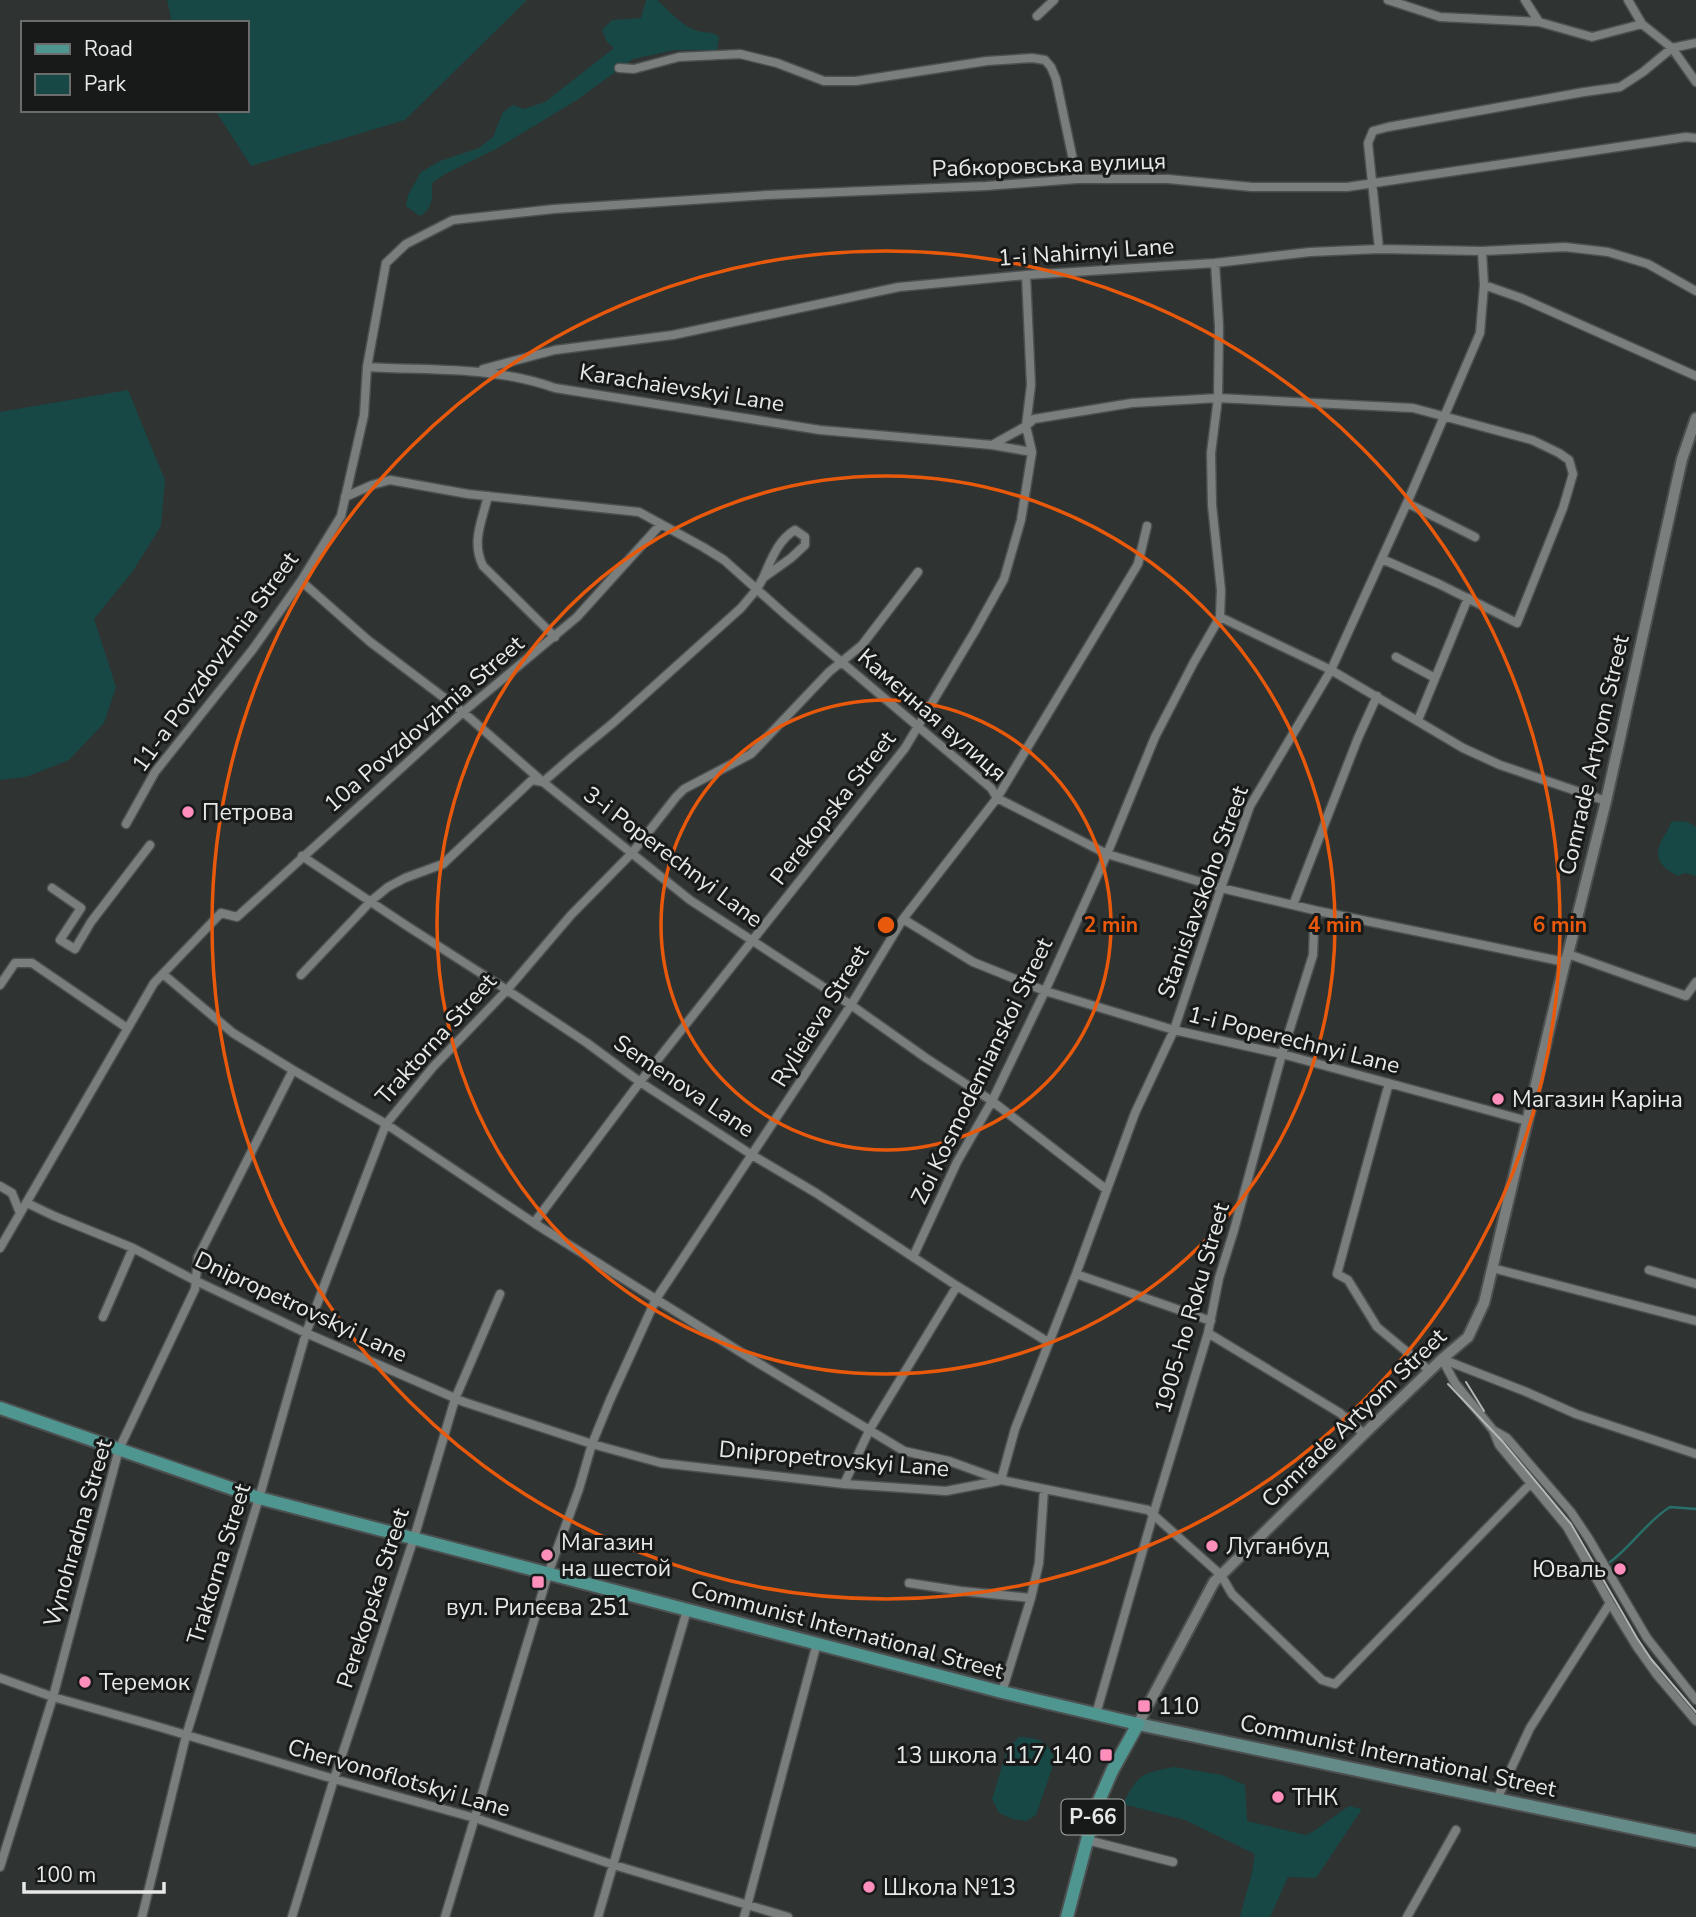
<svg xmlns="http://www.w3.org/2000/svg" width="1696" height="1917" font-family="'Nunito Sans',sans-serif">
<style>
.green{fill:#174845}
.lines{fill:none;stroke-linecap:round;stroke-linejoin:round}
.stream{stroke:#286e69;stroke-width:2.5}
.minor-casing{stroke:#4d5050;stroke-width:11}
.tertiary-casing{stroke:#4d5050;stroke-width:14}
.secondary-casing{stroke:#4d5050;stroke-width:16}
.primary-casing{stroke:#4d5050;stroke-width:16}
.minor{stroke:#7a7f7e;stroke-width:8}
.tertiary{stroke:#7a7f7e;stroke-width:10}
.secondary{stroke:#658b88;stroke-width:12}
.primary{stroke:#4f9691;stroke-width:12}
.tram{stroke:#b4b7b6;stroke-width:2}
.ring{fill:none;stroke:#e8590c;stroke-width:3.5}
.poi-dot{fill:#fe8ebc;stroke:#181a1a;stroke-width:2.5}
.labels{text-anchor:middle;dominant-baseline:central;stroke-width:6;stroke-linejoin:round;paint-order:stroke}
.shield{fill:#181a1a;stroke:#a8abaa;stroke-width:2}
.shield-label{font-size:21px;font-weight:bold;fill:#e6e9e8}
.street-label{font-size:23px;fill:#e6e9e8;stroke:#181a1a}
.poi-label{font-size:23px;fill:#e6e9e8;stroke:#181a1a;text-anchor:start}
.centre{fill:#e8590c;stroke:#181a1a;stroke-width:3.5}
.ring-label{font-size:21px;text-anchor:middle;font-weight:bold;fill:#e8590c;stroke:#181a1a;stroke-width:6;stroke-linejoin:round;paint-order:stroke}
</style>
<rect width="100%" height="100%" fill="#2f3332"/>
<path class="green" d="M 167,0 L 527,0 L 405,120 L 251,166 L 215,110 L 247,110 L 247,23 L 172,23 Z
M 646,0 L 657,0 C 669,10 682,27 698,31 C 707,34 710,30 719,37 L 717,50 L 675,50 L 633,59 L 577,100 L 496,149 L 447,173 L 432,183 C 432,198 434,207 420,216 L 406,206 L 408,195 L 421,172 L 440,161 L 479,148 L 493,137 L 503,112 L 513,105 L 524,109 L 545,102 L 614,48 L 607,42 L 602,30 L 612,20 L 641,18 Z
M 128,390 L 165,480 L 161,526 L 133,571 L 94,619 L 116,687 L 104,723 L 69,760 L 26,777 L 0,780 L 0,412 Z
M 1677,821 L 1688,822 L 1696,827 L 1696,876 L 1685,873 L 1678,876 C 1665,870 1653,860 1660,844 C 1663,836 1669,831 1671,822 Z
M 1019,1737 C 1040,1738 1047,1740 1055,1760 L 1036,1815 L 1026,1821 L 1012,1819 L 999,1813 L 992,1799 L 1007,1750 Z
M 1174,1767 L 1222,1775 L 1245,1785 L 1247,1821 L 1306,1835 L 1314,1831 L 1349,1806 L 1362,1809 L 1316,1878 L 1288,1877 L 1270,1917 L 1240,1917 L 1252,1873 L 1255,1854 L 1185,1820 L 1123,1804 C 1138,1773 1143,1773 1174,1767 Z"/>
<g class="lines">
<path class="stream" d="M 1610,1562 C 1632,1546 1647,1521 1670,1507 L 1696,1509"/>
<g class="minor-casing">
<path id="minor" d="M 1388,0 L 1440,17 L 1539,22 L 1592,37 L 1642,24
M 1525,0 L 1539,22
M 1628,0 L 1642,24 L 1672,48 L 1696,82
M 1037,16 L 1054,0
M 619,68 L 634,69 L 679,57 L 740,54 L 777,63 L 824,81 L 856,81 L 987,61 L 1032,58 L 1045,60 L 1051,67 L 1056,79 L 1077,179
M 1379,249 L 1368,143 L 1373,131 L 1388,127 L 1584,92 L 1620,87 L 1643,72 L 1672,48 L 1696,43
M 1484,285 L 1521,298 L 1696,376
M 367,367 C 432,371 493,366 555,388 L 820,430 L 992,445 L 1026,426 L 1034,419 L 1132,403 L 1218,398 L 1413,408 L 1532,440 L 1559,453 L 1569,460 L 1573,474 L 1563,508 L 1517,623 L 1439,584 L 1382,559
M 483,369 L 555,350 L 673,335 L 899,287 L 1026,275 L 1215,263 L 1310,252 L 1379,249 L 1482,251 L 1565,247 L 1608,252 L 1648,264 L 1696,291
M 992,445 L 1032,452
M 488,496 C 482,521 471,542 483,566 L 555,637
M 345,497 L 372,485 L 390,480 L 468,494 L 639,512 L 703,547 L 724,560 L 788,617 L 991,788 L 997,798 L 1107,854 L 1221,888 L 1318,911 L 1565,962
M 1407,503 L 1475,537
M 301,581 L 369,641 L 463,712 L 543,782 L 690,900 L 851,1005 L 926,1058 L 992,1101 L 1107,1190
M 1220,617 L 1331,670 L 1463,748 L 1500,765 L 1606,801
M 1396,657 L 1435,678
M 1418,720 L 1468,598
M 543,782 L 573,756 L 613,723 L 741,608 L 757,589 L 763,578 L 791,558 L 805,545 L 805,537 L 795,530 C 778,540 771,560 763,578
M 126,824 L 155,772 L 253,649 L 301,581 L 341,516 L 364,415 L 367,367 L 386,263 L 406,244 L 453,220 L 554,209 L 767,195 L 986,186 L 1077,179 L 1168,179 L 1252,187 L 1347,187 L 1686,137 L 1696,138
M 302,856 L 407,926 L 507,990 L 587,1043 L 640,1082 L 752,1155 L 816,1193 L 957,1286 L 1048,1342
M 52,888 L 81,908 L 60,940 L 75,949 L 91,922 L 150,845
M 1293,905 L 1358,738 L 1377,696
M 903,919 L 973,962 L 1045,991 L 1174,1030 L 1282,1054 L 1527,1121
M 1568,954 L 1686,996 L 1696,982
M 163,974 L 233,1033 L 293,1070 L 386,1124 L 534,1223 L 750,1358 L 904,1451 L 949,1461 L 1001,1480 L 1148,1510 L 1221,1575 L 1232,1594 L 1322,1680 L 1335,1684 L 1531,1483
M 301,975 L 371,901 L 388,887 L 405,878 L 443,864 L 532,780 L 543,782
M 0,985 L 15,963 L 32,963 L 127,1028
M 1389,1083 L 1337,1274 L 1348,1280 L 1377,1327 L 1430,1371
M 0,1186 L 12,1193 L 20,1213
M 27,1203 L 54,1216 L 133,1248 L 194,1280 L 306,1333 L 464,1402 L 592,1444 L 661,1463 L 844,1484 L 946,1491 L 998,1481
M 534,1223 L 640,1082 L 905,748 L 975,631 L 1004,579 L 1021,520 L 1032,452 L 1026,426 L 1031,385 L 1026,275
M 0,1248 L 154,983 L 221,913 L 237,917 L 463,712 L 577,617 L 660,525
M 913,1257 L 957,1162 L 992,1101 L 1045,991 L 1107,854 L 1155,737 L 1194,662 L 1220,617 L 1221,590 L 1212,505 L 1211,453 L 1218,398 L 1219,326 L 1215,263
M 1492,1268 L 1696,1321
M 1649,1270 L 1696,1284
M 1076,1274 L 1211,1321
M 103,1317 L 133,1248
M 1208,1333 L 1340,1413 L 1364,1434
M 1442,1359 L 1455,1383 L 1493,1430 L 1499,1445 L 1567,1527 L 1610,1603 L 1637,1647 L 1657,1675 L 1696,1721
M 1442,1359 L 1524,1391 L 1576,1414 L 1696,1454
M 1493,1430 L 1507,1438 L 1571,1512 L 1589,1539 L 1647,1638 L 1696,1700
M 1001,1480 L 1015,1429 L 1076,1274 L 1135,1113 L 1174,1030 L 1221,888 L 1250,806 L 1331,670 L 1407,503 L 1480,333 L 1484,285 L 1482,251
M 844,1484 L 870,1429 L 957,1286
M 909,1583 L 961,1591 L 1031,1598
M 0,1678 L 53,1697 L 156,1726 L 334,1779 L 475,1818 L 614,1865 L 788,1917
M 1002,1692 L 1031,1598 L 1039,1563 L 1044,1489
M 1096,1714 L 1153,1515 L 1208,1333 L 1219,1278 L 1234,1230 L 1282,1054 L 1313,955 L 1314,929 L 1318,911
M 1497,1799 L 1530,1728 L 1610,1603
M 1087,1840 L 1173,1862
M 0,1867 L 53,1697 L 119,1449 L 195,1289 L 198,1257 L 293,1070
M 142,1917 L 186,1736 L 259,1498 L 306,1333 L 386,1124 L 433,1067 L 507,990 L 571,915 L 632,853 L 676,797 L 684,789 L 751,754 L 829,672 L 862,645 L 918,572
M 292,1917 L 334,1779 L 414,1538 L 455,1399 L 500,1294
M 445,1917 L 548,1574 L 579,1489 L 592,1444 L 610,1400 L 656,1299 L 851,1005 L 903,919 L 997,798 L 1138,564 L 1147,526
M 598,1917 L 687,1610
M 744,1917 L 817,1643
M 1407,1917 L 1456,1830"/>
</g>
<g class="tertiary-casing">
<path id="tertiary" d="M 1138,1724 L 1214,1582 L 1364,1434 L 1442,1359 L 1468,1337 L 1484,1303 L 1565,962 L 1568,954 L 1606,801 L 1682,459 L 1696,418"/>
</g>
<g class="secondary-casing">
<path id="secondary" d="M 1138,1724 L 1696,1841"/>
</g>
<g class="primary-casing">
<path id="primary" d="M 0,1408 L 259,1498 L 1002,1692 L 1138,1724 L 1112,1771 L 1095,1810 L 1067,1917"/>
</g>
<use href="#minor" class="minor"/>
<use href="#tertiary" class="tertiary"/>
<use href="#secondary" class="secondary"/>
<use href="#primary" class="primary"/>
<path class="tram" d="M 1466,1382 L 1484,1411
M 1448,1384 L 1503,1442 L 1571,1524 L 1637,1638 L 1651,1659 L 1696,1712"/>
</g>
<g class="ring">
<circle cx="886" cy="925" r="225"/>
<circle cx="886" cy="925" r="449"/>
<circle cx="886" cy="925" r="674"/>
</g>
<g class="poi-dot">
<circle cx="188" cy="812" r="7"/>
<circle cx="1498" cy="1099" r="7"/>
<circle cx="1212" cy="1546" r="7"/>
<circle cx="547" cy="1555" r="7"/>
<circle cx="1620" cy="1569" r="7"/>
<rect x="531" y="1575" width="14" height="14" rx="3.5"/>
<circle cx="85" cy="1682" r="7"/>
<rect x="1137" y="1699" width="14" height="14" rx="3.5"/>
<rect x="1099" y="1748" width="14" height="14" rx="3.5"/>
<circle cx="1278" cy="1797" r="7"/>
<circle cx="869" cy="1887" r="7"/>
</g>
<g class="labels">
<rect class="shield" x="1061.5" y="1799.5" width="63" height="35" rx="5"/>
<g class="shield-label">
<text x="1093" y="1817">Р-66</text>
</g>
<g class="street-label">
<text transform="translate(1049 165) rotate(-2)">Рабкоровська вулиця</text>
<text transform="translate(1086 252) rotate(-4)">1-i Nahirnyi Lane</text>
<text transform="translate(682 388) rotate(9)">Karachaievskyi Lane</text>
<text transform="translate(215 662) rotate(-54)">11-a Povzdovzhnia Street</text>
<text transform="translate(932 715) rotate(41)">Камєнная вулиця</text>
<text transform="translate(424 724) rotate(-41)">10a Povzdovzhnia Street</text>
<text transform="translate(1594 755) rotate(-77)">Comrade Artyom Street</text>
<text transform="translate(833 808) rotate(-52)">Perekopska Street</text>
<text transform="translate(673 857) rotate(37)">3-i Poperechnyi Lane</text>
<text transform="translate(1203 892) rotate(-70)">Stanislavskoho Street</text>
<text transform="translate(820 1016) rotate(-58)">Rylieieva Street</text>
<text transform="translate(436 1039) rotate(-48)">Traktorna Street</text>
<text transform="translate(1294 1040) rotate(14)">1-i Poperechnyi Lane</text>
<text transform="translate(982 1071) rotate(-64)">Zoi Kosmodemianskoi Street</text>
<text transform="translate(684 1086) rotate(34)">Semenova Lane</text>
<text transform="translate(301 1307) rotate(25)">Dnipropetrovskyi Lane</text>
<text transform="translate(1192 1308) rotate(-74)">1905-ho Roku Street</text>
<text transform="translate(1354 1418) rotate(-44)">Comrade Artyom Street</text>
<text transform="translate(834 1459) rotate(5)">Dnipropetrovskyi Lane</text>
<text transform="translate(78 1533) rotate(-74)">Vynohradna Street</text>
<text transform="translate(219 1564) rotate(-73)">Traktorna Street</text>
<text transform="translate(373 1598) rotate(-72)">Perekopska Street</text>
<text transform="translate(847 1630) rotate(15)">Communist International Street</text>
<text transform="translate(1398 1756) rotate(12)">Communist International Street</text>
<text transform="translate(399 1778) rotate(16)">Chervonoflotskyi Lane</text>
</g>
<g class="poi-label">
<text x="202" y="812">Петрова</text>
<text x="1512" y="1099">Магазин Каріна</text>
<text x="561" y="1542">Магазин<tspan x="561" dy="26">на шестой</tspan></text>
<text x="1226" y="1546">Луганбуд</text>
<text x="1606" y="1569" text-anchor="end">Юваль</text>
<text x="538" y="1607" text-anchor="middle">вул. Рилєєва 251</text>
<text x="99" y="1682">Теремок</text>
<text x="1158" y="1706">110</text>
<text x="1092" y="1755" text-anchor="end">13 школа 117 140</text>
<text x="1292" y="1797">ТНК</text>
<text x="883" y="1887">Школа №13</text>
</g>
</g>
<circle cx="886" cy="925" r="10" class="centre"/>
<g class="ring-label">
<text x="1111" y="932">2 min</text>
<text x="1335" y="932">4 min</text>
<text x="1560" y="932">6 min</text>
</g>
<rect x="21" y="21" width="228" height="91" fill="#181a1a" stroke="#6a6d6c" stroke-width="2"/>
<rect x="35" y="44" width="35" height="10" fill="#4f9691" stroke="#6a6d6c" stroke-width="2"/>
<text x="84" y="56" font-size="21" fill="#e6e9e8">Road</text>
<rect x="35" y="74" width="35" height="21" fill="#174845" stroke="#6a6d6c" stroke-width="2"/>
<text x="84" y="91" font-size="21" fill="#e6e9e8">Park</text>
<path d="M24 1882v10h140v-10" fill="none" stroke="#e6e9e8" stroke-width="3.5"/>
<text x="35" y="1882" font-size="21" fill="#e6e9e8" stroke="#181a1a" stroke-width="5" paint-order="stroke">100 m</text>
</svg>
